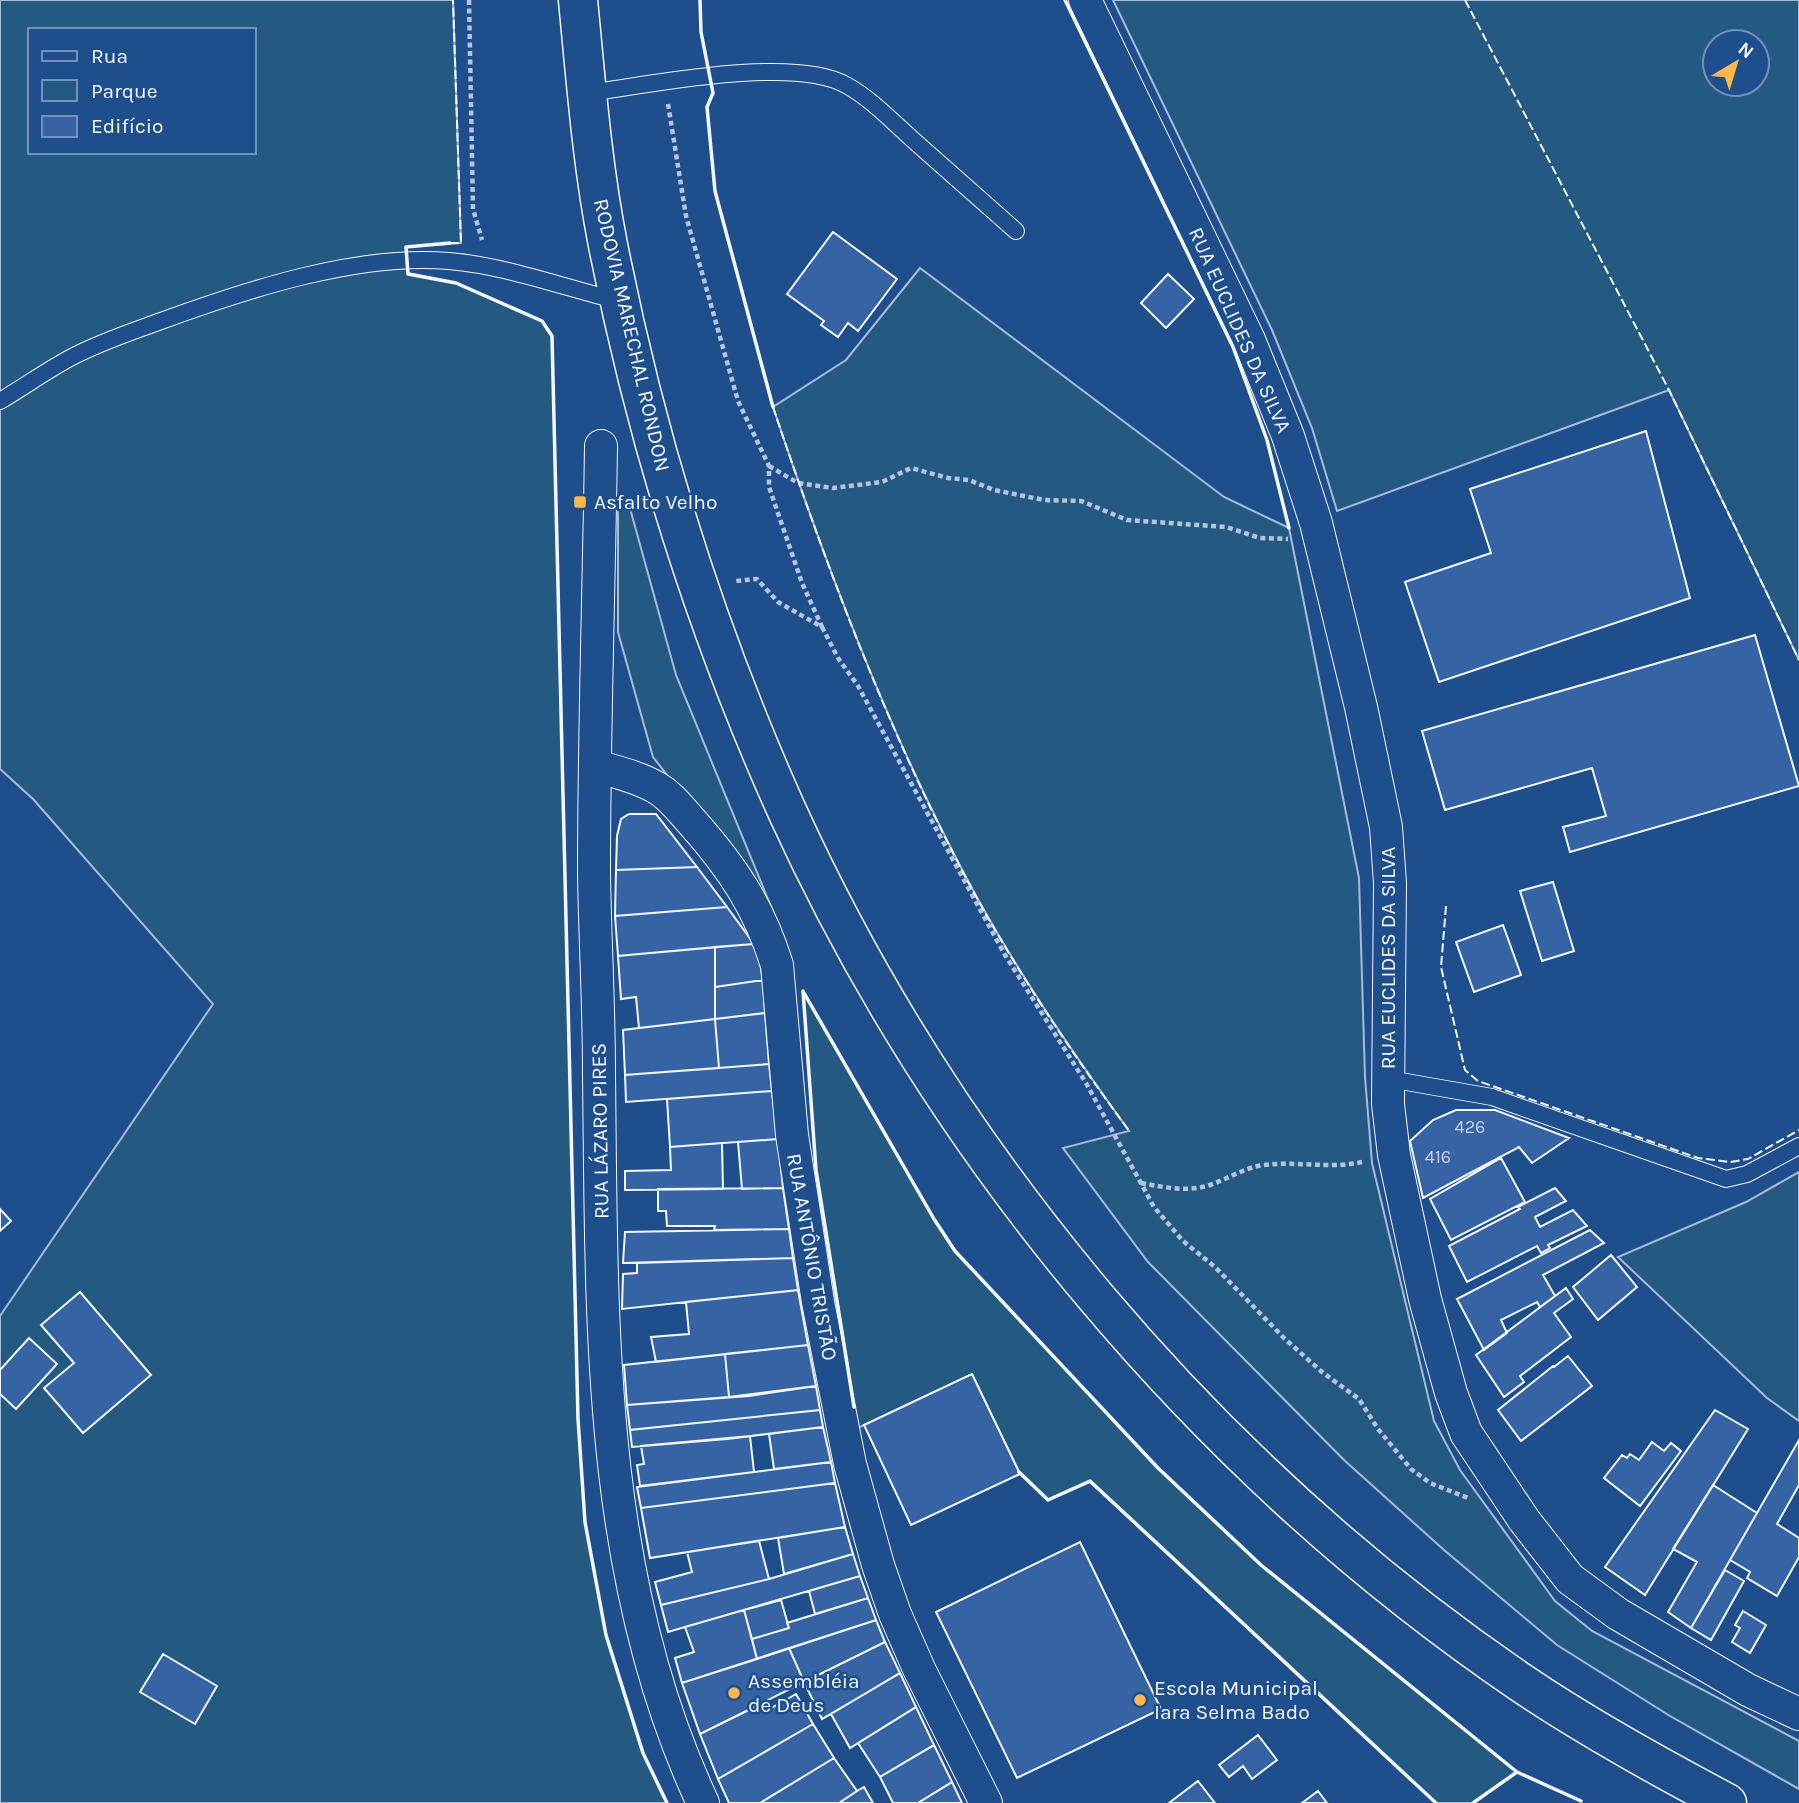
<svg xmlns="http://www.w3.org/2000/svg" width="1799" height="1803" font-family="Karla,sans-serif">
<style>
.green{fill:#245a82;stroke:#a8bbd7;stroke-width:2;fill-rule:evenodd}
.building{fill:#3563a3;stroke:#f2f6ff;stroke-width:2}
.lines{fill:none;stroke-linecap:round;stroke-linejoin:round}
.lane-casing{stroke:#f2f6ff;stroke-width:18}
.street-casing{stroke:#f2f6ff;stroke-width:34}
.primary-casing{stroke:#f2f6ff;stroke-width:41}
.path{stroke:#b3c4dc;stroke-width:4.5;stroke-dasharray:5 3.5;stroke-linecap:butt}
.lane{stroke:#1f4e8c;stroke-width:16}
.street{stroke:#1f4e8c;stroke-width:32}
.primary{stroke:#1f4e8c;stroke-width:38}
.fence{stroke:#f2f6ff;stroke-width:2;stroke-dasharray:9 3.5;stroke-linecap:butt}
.wall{stroke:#f2f6ff;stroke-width:3.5}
.poi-dot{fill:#ffb74d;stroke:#1f4e8c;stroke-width:2.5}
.labels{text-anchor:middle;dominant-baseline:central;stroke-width:5;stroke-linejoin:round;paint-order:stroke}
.number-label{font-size:18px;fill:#c3d1e8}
.street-label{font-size:21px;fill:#f2f6ff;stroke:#1f4e8c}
.poi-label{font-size:21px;fill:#f2f6ff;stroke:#1f4e8c;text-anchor:start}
</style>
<rect width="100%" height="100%" fill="#1f4e8c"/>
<path class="green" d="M 0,0 L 453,0 L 461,243 L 406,247 L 408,273 L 456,283 L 542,321 L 552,336 L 578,1419 L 585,1522 L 606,1635 L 643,1753 L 667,1803 L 0,1803 L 0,1316 L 213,1004 L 33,799 L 0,769 ZM 30,30 L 254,30 L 254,152 L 30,152 Z
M 1113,0 L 1799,0 L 1799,660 L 1669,390 L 1337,511 L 1312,428 L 1272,330 ZM 1715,42 L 1757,42 L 1757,84 L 1715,84 Z
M 920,268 L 1224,497 L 1289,528 L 1359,878 L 1365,1077 L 1372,1163 L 1434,1421 L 1460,1470 L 1555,1601 L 1592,1631 L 1799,1741 L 1799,1789 L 1670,1716 L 1557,1645 L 1444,1550 L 1344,1460 L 1148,1262 L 1063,1148 L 1129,1131 C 1071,1050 1013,966 966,877 C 886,726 827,568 773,407 L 846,360 Z
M 623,497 L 628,501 L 676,675 L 779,926 L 767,904 L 653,757 L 618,632 L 618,501 Z
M 803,991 L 934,1219 L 955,1251 L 1158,1468 L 1261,1565 L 1517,1772 L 1473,1803 L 1436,1803 L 1090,1482 L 1048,1500 L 1020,1474 L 972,1374 L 858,1428 L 816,1170 Z
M 1799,1172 L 1799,1421 L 1767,1398 L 1618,1257 L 1746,1202 Z"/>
<path class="building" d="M 833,232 L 897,279 L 858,331 L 848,323 L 838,337 L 821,325 L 824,321 L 787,294 Z
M 1168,274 L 1194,299 L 1166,328 L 1141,303 Z
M 1646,431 L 1690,598 L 1439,682 L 1405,582 L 1491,553 L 1470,489 Z
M 1755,635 L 1799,786 L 1570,852 L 1563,827 L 1606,816 L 1592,768 L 1445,810 L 1422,731 Z
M 629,814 L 656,814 L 697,867 L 616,870 L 617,836 L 621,819 Z
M 697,867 L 727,907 L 615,916 L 616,870 Z
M 1553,882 L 1574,951 L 1542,961 L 1520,891 Z
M 727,907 L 754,944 L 618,956 L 615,916 Z
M 1503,925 L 1521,975 L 1474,992 L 1456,942 Z
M 754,944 L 759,957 L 763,980 L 715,987 L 715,947 Z
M 715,947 L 715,1019 L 639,1028 L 636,997 L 621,999 L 618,956 Z
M 763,980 L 765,1013 L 715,1019 L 715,987 Z
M 765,1013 L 769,1064 L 719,1068 L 715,1019 Z
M 715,1019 L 719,1068 L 625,1075 L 623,1030 Z
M 769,1064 L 772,1091 L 626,1102 L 625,1075 Z
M 772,1091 L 778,1139 L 670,1147 L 667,1099 Z
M 1456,1110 L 1495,1110 L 1569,1138 L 1532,1163 L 1519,1147 L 1423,1198 L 1410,1141 L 1433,1120 Z
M 778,1139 L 783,1188 L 742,1189 L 738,1142 Z
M 722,1143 L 723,1189 L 625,1190 L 625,1171 L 671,1170 L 670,1147 Z
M 1501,1158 L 1525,1202 L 1451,1240 L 1430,1199 Z
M 783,1188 L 789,1229 L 714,1230 L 715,1226 L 667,1226 L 666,1211 L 658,1211 L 658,1189 Z
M 1555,1188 L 1566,1201 L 1535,1217 L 1540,1227 L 1573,1210 L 1587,1226 L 1548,1245 L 1550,1248 L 1541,1253 L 1537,1246 L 1467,1282 L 1449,1246 L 1520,1209 L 1518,1207 Z
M 0,1209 L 11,1221 L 0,1231 Z
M 789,1229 L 793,1258 L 623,1263 L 625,1232 Z
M 1590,1230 L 1604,1243 L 1543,1275 L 1555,1296 L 1540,1307 L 1537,1302 L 1501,1320 L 1507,1333 L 1484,1350 L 1457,1299 Z
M 1611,1255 L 1637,1287 L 1598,1320 L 1573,1287 Z
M 793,1258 L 798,1290 L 622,1309 L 623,1274 L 637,1273 L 637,1263 Z
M 1566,1288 L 1573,1299 L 1554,1313 L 1571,1337 L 1520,1376 L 1524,1382 L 1504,1397 L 1476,1355 Z
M 798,1290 L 808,1345 L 656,1362 L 651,1337 L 689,1334 L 686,1302 Z
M 80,1292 L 151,1375 L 83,1433 L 44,1388 L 74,1363 L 41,1325 Z
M 29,1338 L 57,1364 L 16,1409 L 0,1394 L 0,1370 Z
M 808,1345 L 816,1386 L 729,1397 L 725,1354 Z
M 725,1354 L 729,1397 L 627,1405 L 624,1365 Z
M 1568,1356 L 1592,1386 L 1521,1441 L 1498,1410 L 1553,1366 L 1554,1367 Z
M 972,1374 L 1020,1474 L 911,1525 L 864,1425 Z
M 816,1386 L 820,1410 L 630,1430 L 627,1405 L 749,1396 Z
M 820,1410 L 823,1427 L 727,1439 L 632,1447 L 630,1430 Z
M 1715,1410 L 1748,1429 L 1645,1595 L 1605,1567 Z
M 823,1427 L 831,1462 L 774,1469 L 769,1434 Z
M 750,1436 L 754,1472 L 640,1486 L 637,1465 L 644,1464 L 641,1446 Z
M 1799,1440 L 1799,1485 L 1777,1524 L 1799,1538 L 1799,1557 L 1777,1596 L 1747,1578 L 1750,1572 L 1730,1560 Z
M 1652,1442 L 1664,1451 L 1671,1443 L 1681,1451 L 1640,1506 L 1604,1478 L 1622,1455 L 1627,1458 L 1630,1454 L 1639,1460 Z
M 831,1462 L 835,1483 L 641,1508 L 637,1487 Z
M 835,1483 L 845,1527 L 650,1558 L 641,1508 Z
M 1713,1485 L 1757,1513 L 1691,1628 L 1668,1612 L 1697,1562 L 1673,1549 Z
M 845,1527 L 853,1554 L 784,1574 L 778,1538 Z
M 759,1541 L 769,1579 L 661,1605 L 655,1582 L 692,1572 L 687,1552 Z
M 1080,1542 L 1161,1709 L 1017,1778 L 936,1612 Z
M 853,1554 L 860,1576 L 668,1632 L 661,1605 L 769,1579 Z
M 1725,1570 L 1744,1581 L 1711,1640 L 1691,1628 Z
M 860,1576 L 868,1598 L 815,1614 L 809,1591 Z
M 868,1598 L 876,1620 L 757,1659 L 752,1639 L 789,1628 L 787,1623 Z
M 781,1600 L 789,1628 L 752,1639 L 744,1610 Z
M 744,1610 L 757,1659 L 682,1683 L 675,1658 L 694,1652 L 685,1627 Z
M 1743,1611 L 1766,1625 L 1750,1653 L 1732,1642 L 1740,1628 L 1735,1625 Z
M 876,1620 L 885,1642 L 804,1682 L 789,1648 Z
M 885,1642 L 900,1673 L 822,1719 L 804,1682 Z
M 789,1648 L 804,1682 L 700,1734 L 682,1683 Z
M 163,1654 L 217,1686 L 195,1724 L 140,1692 Z
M 900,1673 L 916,1707 L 850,1748 L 831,1714 Z
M 796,1694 L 813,1724 L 718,1779 L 700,1734 L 761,1704 L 766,1711 Z
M 916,1707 L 934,1745 L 880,1777 L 858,1743 Z
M 813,1724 L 834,1758 L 760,1803 L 729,1803 L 718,1779 Z
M 1258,1735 L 1277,1760 L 1252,1779 L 1243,1766 L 1229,1777 L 1219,1765 Z
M 934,1745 L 952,1782 L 918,1803 L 893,1803 L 880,1777 Z
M 834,1758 L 857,1791 L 839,1803 L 760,1803 Z
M 1198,1781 L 1215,1803 L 1169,1803 Z
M 952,1782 L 962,1803 L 918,1803 Z
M 864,1787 L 873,1803 L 839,1803 L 857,1791 Z
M 1318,1791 L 1327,1803 L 1302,1803 Z"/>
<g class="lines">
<g class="lane-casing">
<path id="lane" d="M 588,93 C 649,85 793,55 846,85 C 870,98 891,120 912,139 C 946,169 981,200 1016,231
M 0,401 C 24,387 47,370 72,357 C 100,342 131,332 161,321 C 246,290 358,253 449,261 C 507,266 562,287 619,301
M 1389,1079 L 1492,1097 L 1726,1179 L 1747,1174 L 1799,1146"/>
</g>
<g class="street-casing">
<path id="street" d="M 1085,0 L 1249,340 L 1288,436 L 1316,523 L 1361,707 L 1386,827 L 1390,883 L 1388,1104 L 1394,1155 L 1425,1299 L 1451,1393 L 1466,1433 L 1524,1520 L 1570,1579 L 1618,1614 L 1748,1690 L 1799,1714
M 601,446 C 599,588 594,731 594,873 C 595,939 599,1006 599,1073 C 602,1319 596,1575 703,1803
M 596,766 C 616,772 639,777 657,788 C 671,796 681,810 692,822 C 732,867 759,907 777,965 L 792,1135 L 818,1302 L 850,1464 L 878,1565 L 895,1614 L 919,1669 L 986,1803"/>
</g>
<g class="primary-casing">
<path id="primary" d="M 578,0 C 586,82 592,164 608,245 C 646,438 706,631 787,811 C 945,1158 1208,1470 1523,1684 C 1588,1728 1657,1766 1727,1803"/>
</g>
<path class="path" d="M 469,0 L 473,209 L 482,240
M 668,104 L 686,216 L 738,401 L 769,466 L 769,487 L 802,583 L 822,627 L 778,602 L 757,579 L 735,581
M 769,466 L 798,483 L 833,488 L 882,482 L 911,468 L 948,478 L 969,480 L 994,490 L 1044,500 L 1081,501 L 1127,520 L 1226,527 L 1260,538 L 1288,539
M 822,627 L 838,658 L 858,686 L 1005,955 L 1086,1083 L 1154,1207 L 1183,1241 L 1215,1267 L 1284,1338 L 1322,1372 L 1359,1399 L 1378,1429 L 1411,1469 L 1430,1483 L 1468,1498
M 1141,1183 C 1163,1187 1184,1192 1207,1186 C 1226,1180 1243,1168 1263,1165 C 1296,1161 1330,1169 1362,1162"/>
<use href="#lane" class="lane"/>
<use href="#street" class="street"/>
<use href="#primary" class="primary"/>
<path class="fence" d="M 1465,0 L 1669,390 L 1799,660
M 450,243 L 461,243 L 453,0
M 773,407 C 827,568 886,727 966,878 C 1013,966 1070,1051 1130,1132
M 1446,906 L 1441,967 L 1465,1070 L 1478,1081 L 1698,1158 L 1730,1162 L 1748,1159 L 1799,1130"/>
<path class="wall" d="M 700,0 L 701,32 L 713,93 L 707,107 L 715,191 L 773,407
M 1065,0 L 1233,347 L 1267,440 L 1289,528
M 450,243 L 406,247 L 408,274 L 456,283 L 542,321 L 552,336 L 578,1419 L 585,1522 L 606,1635 L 643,1753 L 667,1803
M 803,991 L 816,1170 L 854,1407
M 804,993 L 934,1219 L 955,1251 L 1158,1468 L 1261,1565 L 1517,1772 L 1581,1801
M 1019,1472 L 1048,1500 L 1090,1481 L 1436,1803
M 1473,1803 L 1517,1772"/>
</g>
<g class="poi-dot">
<rect x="573" y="495" width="14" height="14" rx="3.5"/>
<circle cx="734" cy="1693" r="7"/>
<circle cx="1140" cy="1700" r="7"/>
</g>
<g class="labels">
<g class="number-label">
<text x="1470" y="1127">426</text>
<text x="1438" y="1157">416</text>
</g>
<g class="street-label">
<text transform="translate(1240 330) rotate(66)">RUA EUCLIDES DA SILVA</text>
<text transform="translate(632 335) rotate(77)">RODOVIA MARECHAL RONDON</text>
<text transform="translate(1388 958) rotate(-90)">RUA EUCLIDES DA SILVA</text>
<text transform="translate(600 1131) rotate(-91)">RUA LÁZARO PIRES</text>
<text transform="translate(812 1257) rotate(80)">RUA ANTÔNIO TRISTÃO</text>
</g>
<g class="poi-label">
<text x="594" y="502">Asfalto Velho</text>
<text x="748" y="1681">Assembléia<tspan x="748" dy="24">de Deus</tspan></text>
<text x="1154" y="1688">Escola Municipal<tspan x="1154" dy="24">Iara Selma Bado</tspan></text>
</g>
</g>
<rect x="28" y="28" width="228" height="126" fill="#1f4e8c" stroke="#7391ba" stroke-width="2"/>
<rect x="42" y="51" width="35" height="10" fill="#1f4e8c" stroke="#7391ba" stroke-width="2"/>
<text x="91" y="63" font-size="21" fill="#f2f6ff">Rua</text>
<rect x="42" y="80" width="35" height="21" fill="#245a82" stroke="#7391ba" stroke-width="2"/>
<text x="91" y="98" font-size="21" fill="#f2f6ff">Parque</text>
<rect x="42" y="116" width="35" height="21" fill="#3563a3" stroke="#7391ba" stroke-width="2"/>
<text x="91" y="133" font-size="21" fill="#f2f6ff">Edifício</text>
<g transform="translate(1736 63) rotate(38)"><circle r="33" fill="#1f4e8c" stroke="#7391ba" stroke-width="2"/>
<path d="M0-5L12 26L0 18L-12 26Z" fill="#ffb74d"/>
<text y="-10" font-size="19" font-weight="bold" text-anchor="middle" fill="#f2f6ff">N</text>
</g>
</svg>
